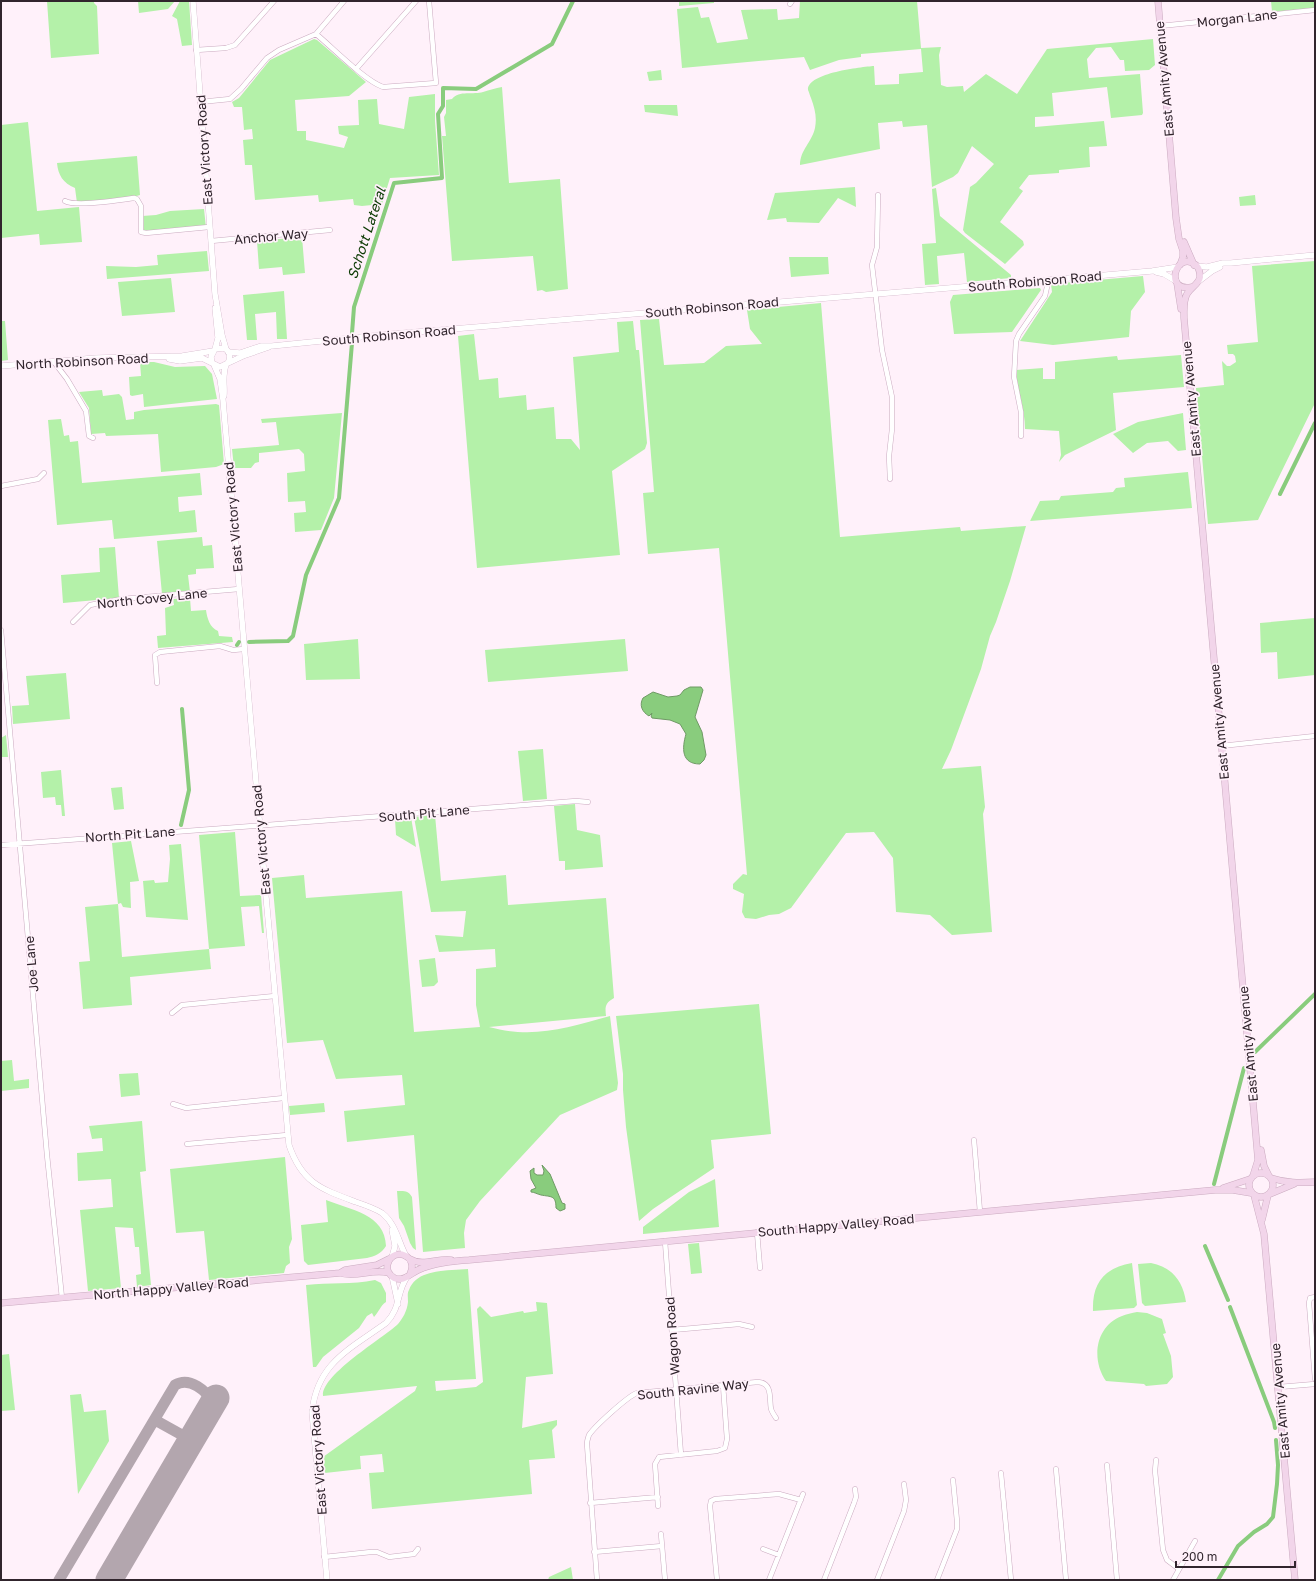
<svg xmlns="http://www.w3.org/2000/svg" width="1316" height="1581" font-family="'Golos Text',sans-serif">
<style>
.green{fill:#b4f1a9}
.water{fill:#89cc7d;stroke:#6f9a65}
.lines{fill:none;stroke-linecap:round;stroke-linejoin:round}
.canal{stroke:#89cc7d;stroke-width:4}
.taxiway{stroke:#b3a6ae;stroke-width:11}
.runway{stroke:#b3a6ae;stroke-width:27}
.minor-casing{stroke:#cbabc0;stroke-width:5.5}
.tertiary-casing{stroke:#cbabc0;stroke-width:6}
.secondary-casing{stroke:#cbabc0;stroke-width:7}
.minor{stroke:#fff;stroke-width:4.5}
.tertiary{stroke:#fff;stroke-width:5.5}
.secondary{stroke:#f2d5ea;stroke-width:6}
.labels{text-anchor:middle;dominant-baseline:central;stroke-width:3.5;stroke-linejoin:round;paint-order:stroke}
.street-label{font-size:13px;fill:#31252d;stroke:#fff1fa}
.water-label{font-size:14px;font-style:italic;fill:#0d3b04;stroke:#fff1fa}
</style>
<rect width="100%" height="100%" fill="#fff1fa"/>
<path class="green" d="M 47,1 L 94,1 L 94,3 L 97,6 L 99,54 L 51,58 Z
M 138,1 L 175,1 L 168,9 L 139,13 Z
M 180,1 L 189,1 L 192,45 L 182,46 L 177,19 L 172,16 Z
M 679,1 L 714,1 L 714,3 L 679,6 Z
M 800,1 L 917,1 L 921,48 L 941,47 L 939,55 L 941,85 L 947,87 L 963,86 L 964,92 L 986,74 L 1017,94 L 1047,49 L 1153,39 L 1155,65 L 1149,70 L 1125,71 L 1124,60 L 1120,60 L 1111,47 L 1096,48 L 1087,59 L 1089,78 L 1140,74 L 1143,113 L 1142,115 L 1111,118 L 1107,87 L 1052,93 L 1054,116 L 1035,117 L 1035,127 L 1104,121 L 1107,146 L 1089,147 L 1090,167 L 1059,170 L 1059,173 L 1029,175 L 1019,188 L 1023,191 L 1000,222 L 1023,241 L 1024,245 L 1005,264 L 965,233 L 963,230 L 970,187 L 976,183 L 994,164 L 972,146 L 958,173 L 953,177 L 932,187 L 927,125 L 903,127 L 902,121 L 878,123 L 880,149 L 800,165 C 800,150 812,142 815,128 C 817,117 815,109 811,98 C 810,96 809,92 808,90 C 807,73 861,67 874,66 L 875,85 L 899,84 L 899,74 L 923,72 L 921,49 L 861,54 L 861,57 L 839,60 L 810,70 L 804,57 L 682,68 L 677,9 L 698,7 L 701,18 L 709,17 L 717,43 L 748,39 L 741,10 L 777,9 L 778,20 L 799,18 Z
M 1271,1 L 1315,1 L 1315,8 L 1272,12 Z
M 314,39 L 317,40 L 366,82 L 349,96 L 295,100 L 297,131 L 306,131 L 306,140 L 344,148 L 348,137 L 339,134 L 338,126 L 359,125 L 358,100 L 377,99 L 379,124 L 404,129 L 409,97 L 435,94 L 435,121 L 439,175 L 390,178 L 382,204 L 362,206 L 354,205 L 353,199 L 319,202 L 318,195 L 255,200 L 252,165 L 245,165 L 243,140 L 253,139 L 252,129 L 244,130 L 242,107 L 234,107 L 232,102 L 239,98 L 270,60 Z
M 661,70 L 662,80 L 649,81 L 647,72 Z
M 502,87 L 509,183 L 560,179 L 568,289 L 546,292 L 542,290 L 537,291 L 533,256 L 452,261 L 442,136 L 446,136 L 444,117 L 446,113 L 446,100 L 452,99 C 459,90 474,95 483,92 C 490,90 495,88 502,87 Z
M 644,105 L 677,105 L 678,116 L 645,112 Z
M 28,122 L 37,211 L 79,207 L 82,242 L 40,245 L 39,234 L 1,238 L 1,125 Z
M 137,156 L 140,195 L 126,199 L 77,203 L 75,188 C 63,183 58,175 57,163 Z
M 855,187 L 856,207 L 838,198 L 819,223 L 787,222 L 786,218 L 767,220 L 775,193 Z
M 936,188 L 940,216 L 1011,275 L 1011,278 L 967,282 L 964,253 L 937,256 L 939,284 L 925,285 L 922,244 L 936,243 L 932,189 Z
M 1255,195 L 1256,205 L 1240,206 L 1239,197 Z
M 204,209 L 206,228 L 143,233 L 142,216 L 156,215 L 170,211 Z
M 302,237 L 305,273 L 283,275 L 282,267 L 259,269 L 257,241 Z
M 207,251 L 209,271 L 107,279 L 106,266 L 136,267 L 158,265 L 157,255 Z
M 789,257 L 828,257 L 829,274 L 791,277 Z
M 1315,261 L 1315,403 L 1258,520 L 1208,524 L 1196,388 L 1224,385 L 1222,361 L 1227,366 L 1230,366 L 1236,362 L 1235,356 L 1233,354 L 1228,354 L 1227,345 L 1258,342 L 1252,266 Z
M 1143,276 L 1145,292 L 1131,311 L 1129,337 L 1053,345 L 1020,341 L 1052,292 L 1051,284 Z
M 171,278 L 175,312 L 122,316 L 118,282 Z
M 1040,288 L 1041,290 L 1012,332 L 954,334 L 950,302 L 953,295 Z
M 284,291 L 287,339 L 277,339 L 276,312 L 255,314 L 257,340 L 247,340 L 243,295 Z
M 821,303 L 840,537 L 960,527 L 961,531 L 1026,526 L 1010,581 L 996,622 L 990,636 L 981,669 L 951,750 L 942,769 L 981,766 L 985,807 L 983,814 L 992,932 L 952,935 L 930,915 L 896,912 L 893,858 L 874,832 L 846,833 L 791,908 L 779,914 L 769,915 L 756,919 L 745,918 L 742,912 L 744,894 L 733,889 L 733,884 L 743,874 L 747,875 L 719,548 L 648,554 L 643,493 L 654,492 L 640,320 L 659,319 L 664,365 L 704,363 L 726,346 L 762,344 L 750,329 L 747,310 Z
M 5,321 L 8,360 L 1,361 L 1,321 Z
M 633,321 L 636,350 L 639,350 L 647,443 L 645,449 L 612,471 L 620,555 L 477,568 L 458,336 L 474,334 L 479,380 L 498,378 L 499,398 L 526,395 L 527,410 L 554,407 L 556,439 L 571,439 L 580,450 L 573,357 L 619,352 L 617,322 Z
M 1181,355 L 1184,387 L 1113,393 L 1116,430 L 1065,455 L 1059,462 L 1061,455 L 1059,431 L 1025,429 C 1025,408 1017,390 1016,370 L 1043,368 L 1043,379 L 1055,379 L 1055,362 L 1117,356 L 1118,360 Z
M 140,362 L 154,362 L 175,367 L 205,366 L 212,374 L 217,399 L 144,407 L 143,394 L 132,396 L 130,395 L 129,377 L 141,376 Z
M 102,390 L 103,396 L 119,394 L 122,397 L 126,420 L 134,419 L 134,412 L 144,410 L 216,404 L 219,405 L 224,464 L 216,467 L 161,472 L 158,434 L 106,436 L 105,433 L 91,434 L 89,408 L 79,392 Z
M 342,413 L 334,498 L 321,530 L 295,532 L 294,513 L 306,512 L 305,501 L 288,502 L 287,473 L 305,471 L 304,454 L 299,449 L 259,453 L 259,462 L 255,463 L 251,468 L 234,468 L 232,449 L 279,445 L 276,422 L 262,423 L 261,419 Z
M 1183,413 L 1186,450 L 1178,451 L 1168,441 L 1147,443 L 1133,453 L 1113,434 L 1138,422 Z
M 61,419 L 64,436 L 69,435 L 70,442 L 78,441 L 82,483 L 200,473 L 202,495 L 178,497 L 179,512 L 195,510 L 197,532 L 114,539 L 112,520 L 57,525 L 48,420 Z
M 1188,472 L 1192,508 L 1030,521 L 1040,501 L 1059,500 L 1061,496 L 1113,492 L 1116,488 L 1125,487 L 1124,478 Z
M 202,537 L 203,546 L 212,545 L 214,568 L 196,569 L 196,574 L 188,575 L 190,592 L 162,594 L 157,541 Z
M 115,547 L 119,598 L 63,603 L 61,575 L 100,572 L 99,548 Z
M 190,598 L 191,611 L 206,610 C 207,618 210,628 218,631 L 219,636 L 232,637 L 233,642 L 158,648 L 157,636 L 166,635 L 165,608 L 174,605 L 173,599 Z
M 1315,618 L 1315,675 L 1278,679 L 1277,652 L 1261,653 L 1260,623 Z
M 358,639 L 360,679 L 306,680 L 304,644 Z
M 625,639 L 628,671 L 488,682 L 485,650 Z
M 66,673 L 70,719 L 13,724 L 12,706 L 29,705 L 26,676 Z
M 6,735 L 8,757 L 1,757 L 1,738 Z
M 543,749 L 547,799 L 523,801 L 518,751 Z
M 61,770 L 65,816 L 62,816 L 61,805 L 56,805 L 55,797 L 43,798 L 41,772 Z
M 122,787 L 124,809 L 114,810 L 111,788 Z
M 575,804 L 577,830 L 600,835 L 603,867 L 565,870 L 565,861 L 559,861 L 554,806 Z
M 435,815 L 441,881 L 506,875 L 508,905 L 606,898 L 614,998 C 605,1003 605,1007 606,1016 L 489,1027 C 533,1039 567,1028 610,1016 L 618,1083 L 617,1090 L 560,1115 L 480,1201 L 466,1220 L 464,1233 L 465,1248 L 423,1252 L 414,1135 L 347,1142 L 344,1111 L 405,1105 L 402,1075 L 336,1079 L 323,1040 L 287,1043 L 272,878 L 304,875 L 306,898 L 402,891 L 414,1032 L 480,1027 L 476,1005 L 476,969 L 496,967 L 495,949 L 439,952 L 435,935 L 463,937 L 466,911 L 431,912 L 414,817 Z
M 411,817 L 416,847 L 396,835 L 395,819 Z
M 235,832 L 240,896 L 261,895 L 264,933 L 262,933 L 259,906 L 241,907 L 245,946 L 209,949 L 199,835 Z
M 131,841 L 139,881 L 130,882 L 131,908 L 123,907 L 121,903 L 118,904 L 122,957 L 209,949 L 211,969 L 130,977 L 132,1005 L 83,1009 L 79,962 L 90,961 L 85,907 L 118,904 L 112,843 Z
M 181,844 L 188,920 L 146,917 L 143,881 L 154,880 L 155,883 L 168,882 L 170,859 L 169,845 Z
M 435,958 L 438,982 L 434,986 L 422,987 L 419,960 Z
M 759,1004 L 771,1134 L 711,1140 L 714,1168 L 653,1209 L 639,1221 L 626,1127 L 623,1090 L 623,1074 L 616,1016 Z
M 12,1060 L 14,1081 L 29,1079 L 29,1088 L 1,1091 L 1,1061 Z
M 138,1073 L 140,1095 L 121,1097 L 119,1074 Z
M 324,1103 L 325,1112 L 290,1115 L 289,1106 Z
M 142,1121 L 146,1171 L 140,1172 L 151,1285 L 137,1287 L 136,1275 L 141,1274 L 139,1247 L 135,1247 L 133,1228 L 115,1227 L 121,1288 L 88,1291 L 80,1210 L 113,1207 L 111,1179 L 78,1181 L 77,1153 L 103,1151 L 102,1138 L 92,1139 L 89,1126 Z
M 285,1157 L 292,1239 L 289,1247 L 290,1263 L 286,1266 L 284,1273 L 209,1280 L 204,1231 L 176,1233 L 170,1169 Z
M 715,1179 L 719,1227 L 643,1234 L 643,1227 L 689,1192 Z
M 397,1191 C 404,1191 408,1190 412,1197 L 416,1250 L 413,1248 L 410,1243 L 404,1226 L 399,1218 Z
M 326,1200 C 351,1210 385,1214 386,1246 C 381,1254 375,1256 367,1258 L 308,1265 L 304,1261 L 301,1225 L 328,1222 Z
M 699,1243 L 702,1273 L 691,1274 L 688,1244 Z
M 1132,1263 L 1137,1305 L 1134,1308 L 1093,1311 C 1092,1283 1104,1268 1132,1263 Z
M 1151,1263 C 1172,1267 1183,1281 1186,1302 L 1145,1306 L 1142,1303 L 1138,1264 Z
M 468,1269 L 476,1379 L 435,1381 L 436,1391 L 476,1387 L 483,1382 L 477,1309 L 480,1306 L 491,1317 L 523,1311 L 524,1313 L 537,1311 L 536,1302 L 547,1303 L 553,1374 L 526,1377 L 522,1428 L 557,1420 L 557,1425 L 552,1430 L 555,1458 L 529,1460 L 532,1494 L 372,1509 L 369,1473 L 384,1472 L 382,1454 L 360,1456 L 361,1469 L 325,1473 L 323,1457 L 415,1391 L 417,1386 L 323,1396 C 321,1375 382,1339 398,1324 C 403,1318 407,1311 408,1302 C 408,1298 407,1293 409,1290 C 417,1268 449,1271 468,1269 Z
M 375,1280 L 381,1283 L 386,1293 L 386,1302 C 380,1306 379,1312 374,1317 L 372,1313 L 367,1316 L 359,1328 L 323,1357 L 316,1367 L 313,1367 L 306,1285 C 329,1282 352,1285 375,1280 Z
M 1137,1312 L 1147,1313 L 1162,1319 L 1166,1333 L 1163,1334 L 1171,1356 L 1173,1377 L 1167,1384 L 1146,1386 L 1144,1384 L 1106,1381 C 1091,1360 1095,1326 1122,1316 C 1126,1314 1132,1313 1137,1312 Z
M 9,1354 L 15,1410 L 1,1411 L 1,1355 Z
M 81,1394 L 84,1412 L 106,1410 L 109,1441 L 78,1494 L 70,1395 Z
M 571,1567 L 573,1580 L 548,1580 L 549,1577 Z"/>
<path class="water" d="M 690,687 L 701,687 L 703,690 L 695,717 L 702,732 L 706,755 L 704,760 L 700,764 C 681,764 682,748 686,734 L 680,724 L 670,720 L 652,718 L 651,716 L 652,713 L 649,716 C 642,712 639,705 643,698 L 653,692 L 668,697 L 677,696 L 680,695 L 684,690 Z
M 542,1165 L 550,1174 L 562,1203 L 565,1204 L 565,1209 L 560,1211 L 556,1208 C 556,1195 551,1197 541,1195 C 537,1194 534,1192 531,1192 L 531,1190 L 536,1188 L 531,1179 L 530,1171 L 534,1168 L 534,1173 L 537,1175 L 543,1175 L 544,1171 Z"/>
<g class="lines">
<path class="canal" d="M 352,333 L 354,307 L 394,183 L 442,178 L 438,114 L 443,106 L 443,88 L 476,89 L 552,44 L 573,1
M 1280,494 L 1315,423
M 249,642 L 288,641 L 293,636 L 306,575 L 339,498 L 352,343
M 237,645 L 239,642
M 181,825 L 189,790 L 182,709
M 1255,1052 L 1315,994
M 1214,1184 L 1244,1068
M 1205,1246 L 1228,1300
M 1230,1307 L 1274,1422 L 1275,1428
M 1218,1580 L 1238,1546 L 1254,1532 L 1267,1524 L 1273,1517 L 1277,1484 L 1278,1465 L 1276,1440"/>
<path class="taxiway" d="M 155,1420 L 191,1440
M 59,1580 L 175,1385 C 190,1376 206,1391 214,1403"/>
<path class="runway" d="M 109,1580 L 216,1398"/>
<g class="minor-casing">
<path id="minor" d="M 790,4 L 792,1
M 1160,26 L 1315,10
M 316,34 C 332,47 365,81 383,87 L 436,83 L 429,1
M 196,50 L 226,48 L 235,45 L 274,1
M 356,69 L 416,1
M 200,102 L 230,99 L 241,89 L 267,58 L 279,50 L 316,34 L 344,1
M 878,195 L 877,247 L 872,265 L 882,350 L 892,397 L 892,429 L 889,456 L 890,479
M 65,201 C 76,207 121,200 134,198 L 137,199 L 141,206 L 141,232 L 146,233 L 209,227
M 211,241 L 330,230
M 54,362 L 67,379 L 86,411 L 89,436 L 93,438
M 1021,436 L 1021,412 L 1014,377 L 1016,341 L 1019,334 L 1045,296 L 1047,287 L 1046,280
M 1,486 L 38,479 L 44,473
M 73,622 L 90,605 L 122,599 L 239,589
M 1,630 L 47,1155 L 62,1298
M 157,683 L 155,655 L 160,652 L 220,646 L 233,650 L 244,649
M 1221,746 L 1315,736
M 1,845 C 193,830 384,817 576,801 L 588,802
M 172,1013 L 182,1005 L 275,996
M 173,1104 L 186,1108 L 284,1098
M 974,1140 L 980,1212
M 187,1144 L 287,1135
M 757,1232 L 760,1268
M 665,1241 L 681,1455
M 1315,1297 L 1310,1298 L 1309,1303 L 1315,1379
M 672,1330 L 739,1324 L 752,1327
M 1279,1387 L 1315,1384
M 1156,1460 L 1155,1471 L 1163,1550 L 1167,1560 L 1179,1569
M 1107,1465 L 1117,1580
M 1056,1469 L 1066,1580
M 1001,1473 L 1011,1580
M 711,1501 L 715,1499 L 779,1494 L 801,1500
M 711,1501 L 710,1506 L 717,1580
M 590,1503 L 658,1497
M 658,1506 L 655,1464 L 659,1457 L 717,1451 L 725,1448 L 727,1439 L 723,1385
M 661,1534 L 665,1580
M 763,1549 L 779,1555
M 594,1552 L 662,1546
M 324,1557 L 371,1552 L 377,1552 L 389,1557 L 414,1554 L 418,1549
M 597,1580 L 587,1444 C 587,1440 588,1438 589,1435 C 595,1426 628,1396 637,1393 L 758,1382 C 773,1383 769,1399 771,1409 C 772,1412 774,1415 776,1418
M 769,1580 L 803,1494
M 824,1580 L 854,1503 L 856,1497 L 855,1489
M 877,1580 L 904,1511 L 906,1500 L 904,1484
M 937,1580 L 957,1529 L 957,1521 L 953,1480
M 1173,1580 L 1195,1541"/>
</g>
<g class="tertiary-casing">
<path id="tertiary" d="M 193,1 L 215,294 L 222,335 L 226,349
M 1196,266 L 1207,267 L 1223,263 L 1231,263 L 1315,255
M 1156,272 L 1164,274 L 1176,281
M 1199,281 L 1212,271 L 1220,267
M 215,349 L 218,338 L 215,308
M 228,352 L 240,353 L 261,346 L 272,346 L 391,334 L 1106,275 L 1152,271 L 1178,267
M 169,359 L 180,361 L 202,358 L 220,367 L 228,363 C 231,357 230,351 224,348 L 215,349 L 211,357 L 212,363
M 228,363 L 243,356 L 269,347
M 214,365 L 220,379 L 223,400 L 264,875 L 289,1145 C 302,1183 321,1189 356,1202 C 365,1205 374,1208 382,1213 C 396,1224 398,1241 406,1256
M 1,366 L 96,358 L 182,356 L 213,351
M 224,396 C 225,385 222,376 226,365
M 392,1257 L 395,1246 L 392,1230
M 392,1276 L 398,1304
M 327,1580 L 312,1412 C 317,1363 350,1349 386,1323 C 401,1308 396,1293 407,1277"/>
</g>
<g class="secondary-casing">
<path id="secondary" d="M 1158,1 L 1176,218 L 1179,239 L 1183,251 L 1183,257 L 1180,265
M 1184,242 L 1194,265
M 1177,283 L 1181,309
M 1192,287 C 1163,293 1176,249 1196,265 C 1199,268 1200,273 1200,277 C 1199,284 1191,287 1187,294 C 1183,301 1184,310 1184,318 L 1255,1125 L 1258,1160 L 1253,1176
M 1261,1150 L 1264,1166 L 1269,1176
M1249 1185a12 12 0 1 1 24 0a12 12 0 1 1-24 0Z
M 1271,1178 C 1286,1183 1299,1183 1315,1182
M 1223,1188 L 1250,1179
M 1270,1194 L 1294,1184
M 1254,1195 L 1264,1234 L 1295,1580
M 1262,1220 L 1268,1195
M 410,1259 C 423,1267 437,1258 451,1260
M 340,1273 C 357,1278 373,1268 389,1273
M 410,1274 C 419,1256 394,1246 388,1263 C 385,1271 392,1280 401,1279 C 408,1278 415,1270 423,1268 C 436,1263 455,1261 469,1260 L 1215,1190 L 1233,1190 L 1251,1193
M 1,1303 L 340,1273 L 345,1270 L 377,1265 L 389,1259"/>
</g>
<use href="#minor" class="minor"/>
<use href="#tertiary" class="tertiary"/>
<use href="#secondary" class="secondary"/>
</g>
<g class="labels">
<g class="street-label">
<text transform="translate(1237 18) rotate(-6)">Morgan Lane</text>
<text transform="translate(1164 79) rotate(-95)">East Amity Avenue</text>
<text transform="translate(204 150) rotate(-94)">East Victory Road</text>
<text transform="translate(271 236) rotate(-5)">Anchor Way</text>
<text transform="translate(1035 281) rotate(-5)">South Robinson Road</text>
<text transform="translate(712 307) rotate(-5)">South Robinson Road</text>
<text transform="translate(389 335) rotate(-5)">South Robinson Road</text>
<text transform="translate(82 361) rotate(-3)">North Robinson Road</text>
<text transform="translate(1191 399) rotate(-95)">East Amity Avenue</text>
<text transform="translate(233 517) rotate(-95)">East Victory Road</text>
<text transform="translate(152 598) rotate(-6)">North Covey Lane</text>
<text transform="translate(1219 722) rotate(-95)">East Amity Avenue</text>
<text transform="translate(424 813) rotate(-5)">South Pit Lane</text>
<text transform="translate(130 834) rotate(-4)">North Pit Lane</text>
<text transform="translate(261 840) rotate(-95)">East Victory Road</text>
<text transform="translate(31 964) rotate(-95)">Joe Lane</text>
<text transform="translate(1248 1044) rotate(-95)">East Amity Avenue</text>
<text transform="translate(836 1225) rotate(-5)">South Happy Valley Road</text>
<text transform="translate(171 1288) rotate(-5)">North Happy Valley Road</text>
<text transform="translate(672 1336) rotate(-94)">Wagon Road</text>
<text transform="translate(693 1389) rotate(-6)">South Ravine Way</text>
<text transform="translate(1280 1401) rotate(-95)">East Amity Avenue</text>
<text transform="translate(318 1460) rotate(-94)">East Victory Road</text>
</g>
<g class="water-label">
<text transform="translate(366 233) rotate(-72)">Schott Lateral</text>
</g>
</g>
<rect width="1316" height="1581" fill="none" stroke="#31252d" stroke-width="4"/>
<path d="M1176 1561v6h119v-6" fill="none" stroke="#31252d" stroke-width="2"/>
<text x="1182" y="1561" font-size="12" fill="#31252d" stroke="#fff1fa" stroke-width="3" paint-order="stroke">200 m</text>
</svg>
